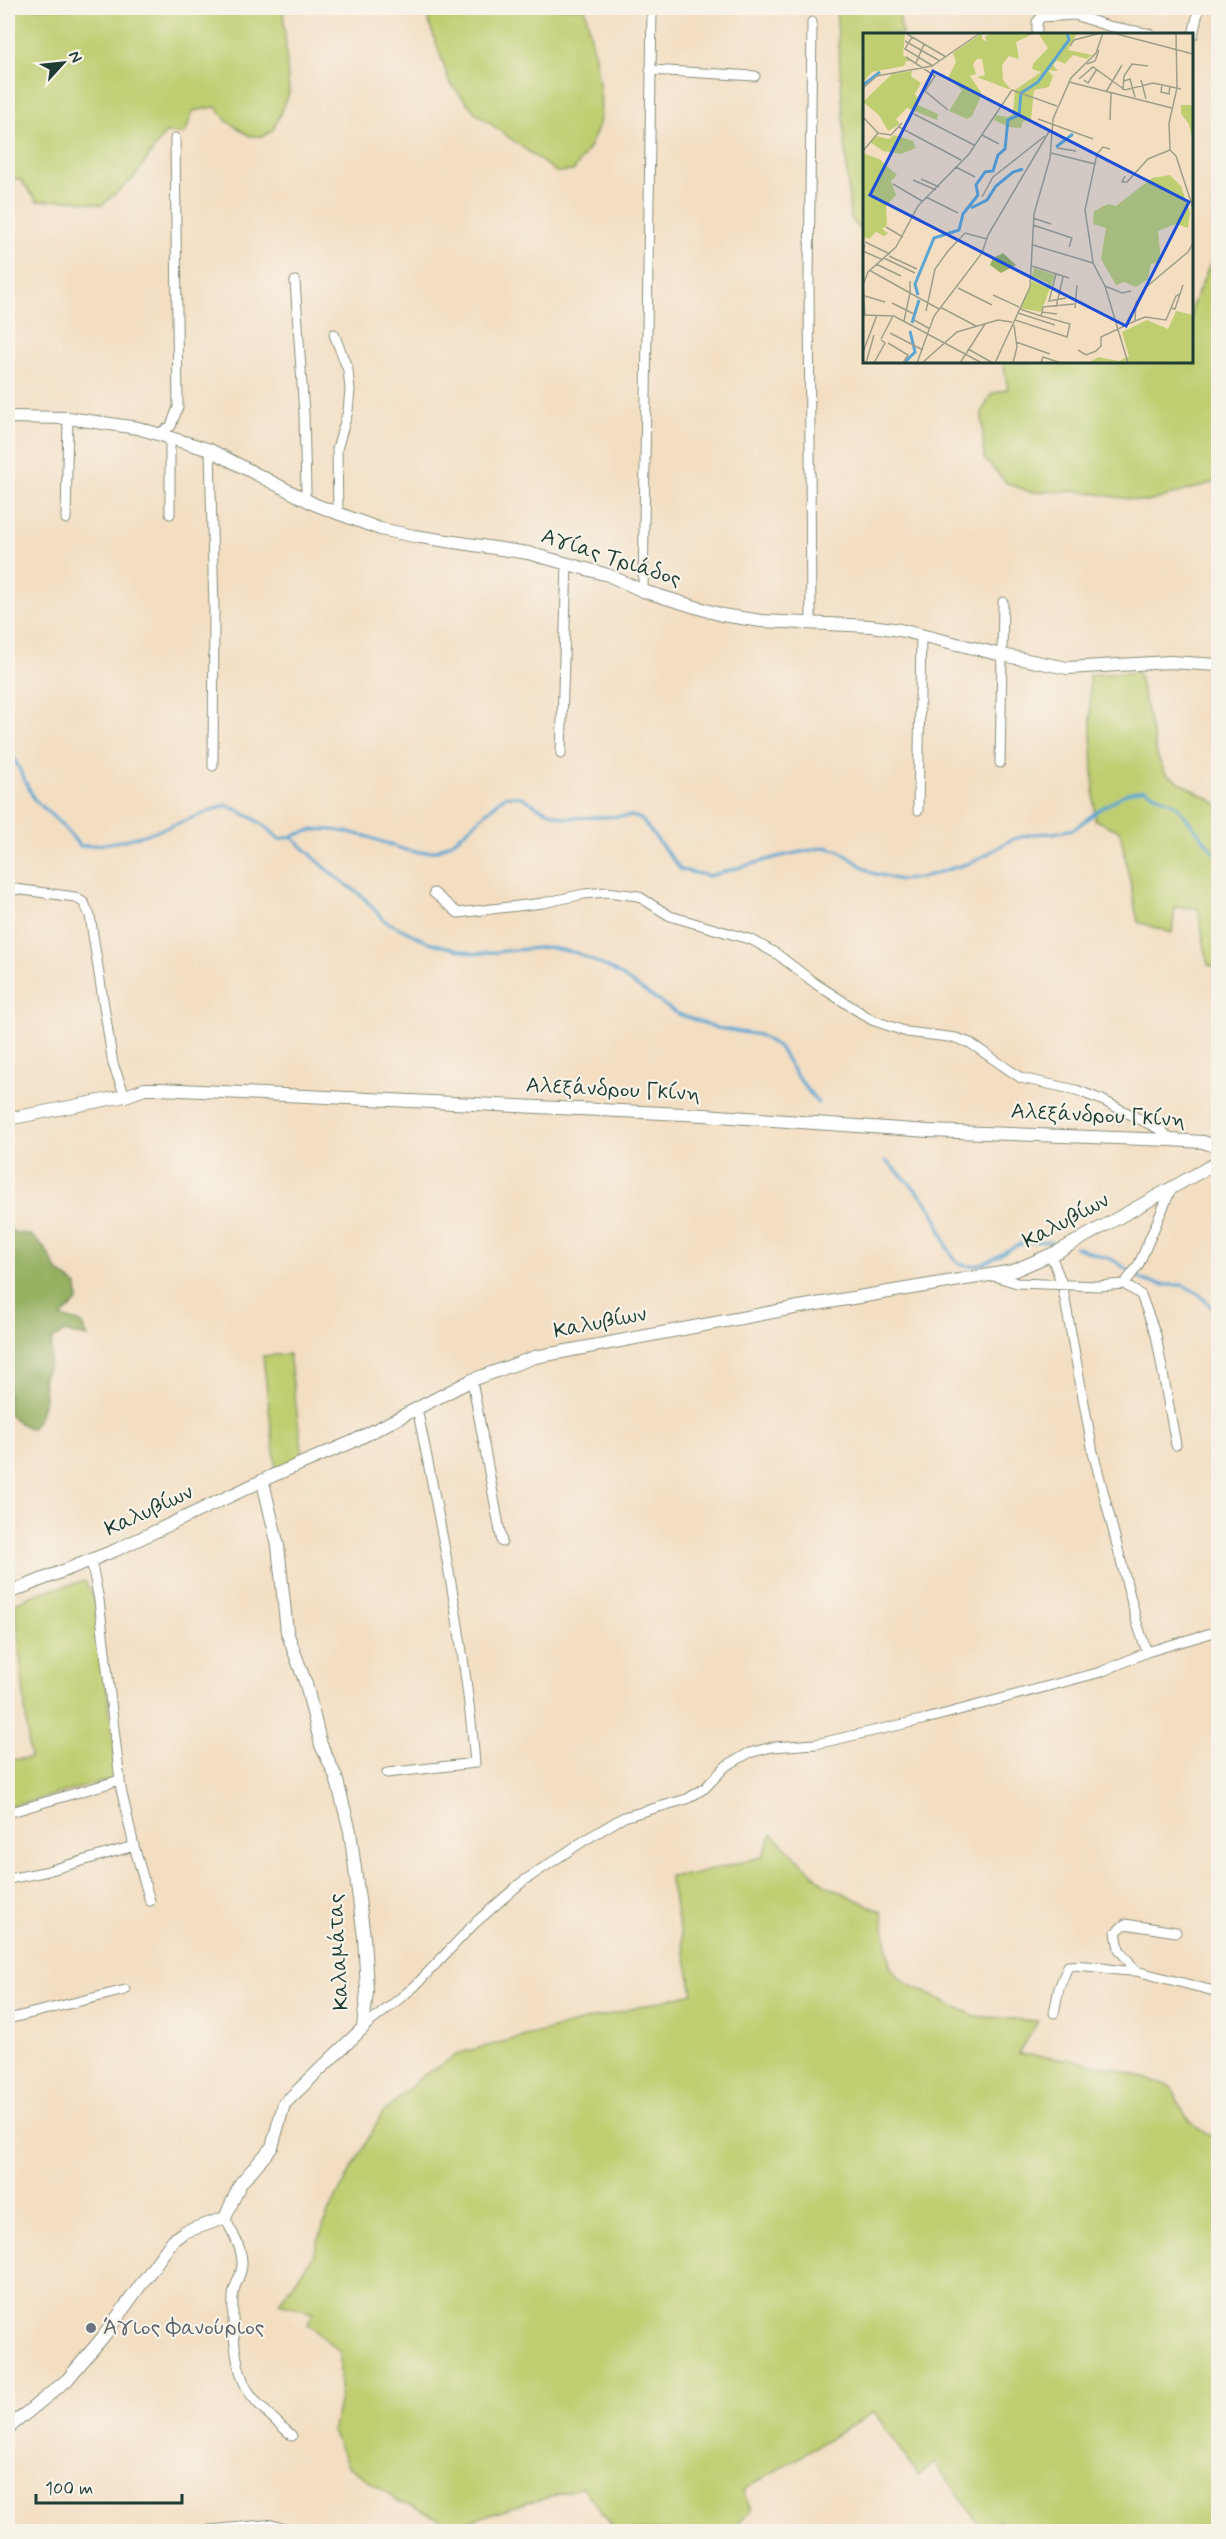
<svg xmlns="http://www.w3.org/2000/svg" width="1226" height="2539" font-family="Mynerve,sans-serif">
<style>
.green{fill:#bfce71;stroke:#6f8652;stroke-width:1.5}
.forest{fill:#97b163;stroke:#5b774c;stroke-width:1.5}
.lines{fill:none;stroke-linecap:round;stroke-linejoin:round}
.stream{stroke:#5ba5d2;stroke-width:3}
.street-casing{stroke:#898e7b;stroke-width:11}
.secondary-casing{stroke:#898e7b;stroke-width:14}
.street{stroke:#fff;stroke-width:9}
.secondary{stroke:#fff;stroke-width:12}
.worship-dot{fill:#6b7280;stroke:#f7f3e8;stroke-width:2}
.labels{text-anchor:middle;dominant-baseline:central;stroke-width:4.5;stroke-linejoin:round;paint-order:stroke}
.street-label{font-size:22px;fill:#1f3d34;stroke:#f7f3e8}
.worship-label{font-size:22px;fill:#5b616d;stroke:#f7f3e8;text-anchor:start}
.inset-river{fill:none;stroke:#5ba5d2;stroke-width:3}
.inset-road{fill:none;stroke:#9e9e89;stroke-width:1.5}
.view{fill:#1d4ed8;fill-opacity:0.15;stroke:#1d4ed8;stroke-width:3}
.inset-edge{fill:none;stroke:#1f3d34;stroke-width:3}
</style>
<rect width="100%" height="100%" fill="#f7f3e8"/>
<filter id="ink" filterUnits="userSpaceOnUse"><feTurbulence type="fractalNoise" baseFrequency=".0167" numOctaves="2"/><feDisplacementMap in="SourceGraphic" scale="12" xChannelSelector="R" yChannelSelector="G"/><feConvolveMatrix kernelMatrix="1 2 1 2 8 2 1 2 1" color-interpolation-filters="sRGB"/></filter>
<filter id="wash" filterUnits="userSpaceOnUse"><feTurbulence type="fractalNoise" baseFrequency=".008" numOctaves="4" result="noise"/><feDisplacementMap in="SourceGraphic" scale="24" xChannelSelector="R" yChannelSelector="G"/><feGaussianBlur stdDeviation="1.35" result="paint"/><feColorMatrix in="noise" values="0 0 0 0 0 0 0 0 0 0 0 0 0 0 0 0 0 1.4 0 .05"/><feComposite in="paint" operator="in"/></filter>
<g filter="url(#wash)">
<rect width="100%" height="100%" fill="#f3dec2"/>
<path class="green" d="M 8,8 L 283,8 L 289,93 L 273,130 L 264,136 L 250,136 L 227,121 L 216,107 L 193,111 L 185,134 L 165,133 L 134,178 L 102,205 L 73,200 L 37,201 L 21,180 L 8,177 Z
M 424,8 L 585,8 C 590,33 606,101 599,123 C 594,142 584,156 573,171 L 556,172 L 476,113 L 450,83 Z
M 836,8 L 898,8 L 902,34 L 864,34 L 864,229 L 860,230 L 850,217 Z
M 1218,231 L 1218,481 L 1148,502 L 1079,491 L 1030,492 L 1007,483 L 984,459 L 982,413 L 991,394 L 1008,389 L 1003,362 L 1192,362 L 1192,306 L 1215,253 Z
M 1138,672 L 1158,758 L 1166,774 L 1218,804 L 1218,967 L 1208,965 L 1198,908 L 1175,907 L 1172,933 L 1138,922 L 1120,831 L 1095,820 L 1089,675 Z
M 289,1354 L 303,1457 L 276,1470 L 263,1356 Z
M 85,1581 L 96,1601 L 118,1778 L 8,1807 L 8,1760 L 30,1758 L 15,1603 L 41,1592 Z
M 772,1834 L 824,1884 L 882,1912 L 890,1966 L 902,1981 L 975,2016 L 1038,2021 L 1019,2054 L 1066,2059 L 1117,2069 L 1173,2087 C 1181,2115 1192,2128 1218,2140 L 1218,2519 L 1206,2531 L 1002,2531 L 1000,2519 L 982,2528 L 935,2463 L 919,2476 L 874,2412 L 743,2490 L 751,2511 L 729,2531 L 616,2531 L 583,2487 L 455,2525 L 398,2501 L 348,2466 L 332,2432 L 340,2399 L 340,2352 L 308,2324 L 313,2312 L 279,2303 L 312,2258 L 328,2213 L 381,2115 L 421,2077 L 460,2053 L 693,1993 L 669,1876 L 692,1875 L 762,1857 Z"/>
<path class="forest" d="M 8,1228 L 13,1232 L 31,1235 L 46,1250 L 57,1270 L 77,1286 L 78,1301 L 61,1317 L 81,1323 L 88,1337 L 65,1332 L 52,1339 L 50,1362 L 43,1379 L 45,1397 L 39,1418 L 31,1429 L 19,1423 L 8,1413 Z"/>
<g class="lines">
<path class="stream" d="M 8,746 L 34,799 L 62,825 L 80,846 C 130,845 179,823 226,805 C 246,813 264,823 279,839 C 293,838 303,831 315,830 C 328,828 347,832 361,835 C 384,840 411,859 437,850 C 459,842 485,812 505,796 L 522,797 L 540,808 L 565,818 L 632,816 L 641,819 L 681,870 L 709,876 L 777,857 L 825,847 L 840,851 L 872,873 L 900,880 L 920,878 L 973,862 L 1013,839 L 1033,834 L 1053,833 L 1074,829 L 1100,809 L 1127,793 L 1144,789 L 1176,805 L 1218,857
M 293,838 L 331,873 L 362,896 L 385,921 L 428,942 L 475,954 L 547,947 L 577,953 L 613,970 L 676,1013 L 717,1028 L 759,1035 L 779,1047 L 796,1075 L 818,1103
M 886,1161 C 903,1177 921,1192 933,1212 C 941,1226 947,1257 961,1264 C 982,1273 1003,1249 1021,1244 C 1036,1240 1049,1241 1063,1244
M 1075,1247 L 1113,1260 L 1145,1281 L 1164,1285 L 1183,1285 L 1199,1294 L 1218,1314"/>
</g>
</g>
<g filter="url(#ink)">
<g class="lines">
<g class="street-casing">
<path id="street" d="M 1037,34 L 1037,22 L 1041,17 L 1075,15 L 1108,26 L 1151,34
M 1192,35 L 1193,35 L 1199,8
M 650,70 L 755,76
M 295,281 L 304,414 L 306,491 L 302,499
M 334,334 L 348,370 L 350,390 L 348,411 L 337,449 L 338,515
M 158,434 L 171,426 L 178,407 L 175,138
M 170,438 L 170,514
M 210,450 L 214,611 L 213,766
M 66,519 L 68,418
M 643,591 L 652,8
M 811,624 L 809,279 L 812,22
M 561,754 L 567,563
M 1000,763 L 1003,602
M 918,810 L 921,634
M 8,888 L 75,897 L 84,903 L 90,916 L 113,1064 L 125,1096
M 434,893 L 458,913 L 543,903 L 584,894 L 607,892 L 638,896 L 670,916 L 752,940 L 777,954 L 816,984 L 872,1020 L 907,1032 L 956,1038 L 970,1043 L 1021,1078 L 1076,1090 L 1102,1100 L 1161,1130 L 1171,1140
M 1051,1255 L 1062,1284 L 1093,1452 L 1137,1623 L 1147,1652
M 994,1276 L 1017,1283 L 1099,1286 L 1124,1284 L 1141,1295 L 1156,1335 L 1176,1445
M 1124,1284 L 1138,1266 L 1172,1187
M 472,1380 L 502,1542
M 91,1560 L 99,1600 L 121,1789 L 134,1846 L 150,1901
M 387,1773 L 475,1763 C 465,1643 441,1526 417,1408
M 8,1813 L 120,1780
M 8,1879 L 44,1872 L 134,1846
M 1176,1932 L 1125,1924 L 1116,1932 L 1119,1949 L 1136,1971 L 1218,1992
M 1054,2013 L 1059,1988 L 1068,1966 C 1093,1963 1110,1972 1136,1971
M 8,2019 L 125,1990
M 363,2028 L 414,1987 L 475,1923 L 522,1882 L 585,1840 L 624,1817 L 687,1799 L 705,1788 L 726,1766 L 749,1753 L 772,1747 L 816,1744 L 926,1719 L 1101,1672 L 1147,1652 L 1218,1631
M 225,2218 C 233,2234 246,2253 241,2271 C 239,2279 233,2288 233,2297 C 232,2325 234,2369 249,2392 C 260,2409 278,2422 292,2436"/>
</g>
<g class="secondary-casing">
<path id="secondary" d="M 8,417 L 68,418 L 138,428 L 210,450 L 316,505 L 380,529 L 414,536 L 528,553 L 608,575 L 643,591 L 722,615 L 761,621 L 871,626 L 900,630 L 1002,655 L 1067,668 L 1170,662 L 1218,665
M 8,1119 L 125,1096 L 145,1089 L 160,1089 L 704,1115 L 928,1131 L 1171,1140 L 1203,1142 L 1218,1147
M 8,1593 L 116,1550 L 272,1476 L 352,1442 L 472,1380 L 535,1357 L 799,1307 L 1013,1271 L 1059,1251 L 1218,1162
M 8,2428 L 67,2380 L 103,2337 L 173,2240 L 184,2232 L 225,2218 L 240,2184 L 272,2147 L 284,2104 L 363,2028 L 367,1991 L 364,1937 L 350,1831 L 336,1777 L 321,1745 L 306,1684 L 287,1632 L 278,1546 L 263,1482
M 204,2532 L 270,2526 L 289,2532"/>
</g>
<use href="#street" class="street"/>
<use href="#secondary" class="secondary"/>
</g>
</g>
<circle class="worship-dot" cx="91" cy="2328" r="6"/>
<g class="labels">
<g class="street-label">
<text transform="translate(611 558) rotate(18)">Αγίας Τριάδος</text>
<text transform="translate(613 1090) rotate(3)">Αλεξάνδρου Γκίνη</text>
<text transform="translate(1098 1116) rotate(3)">Αλεξάνδρου Γκίνη</text>
<text transform="translate(1066 1221) rotate(-28)">Καλυβίων</text>
<text transform="translate(600 1323) rotate(-11)">Καλυβίων</text>
<text transform="translate(149 1511) rotate(-25)">Καλυβίων</text>
<text transform="translate(339 1952) rotate(-93)">Καλαμάτας</text>
</g>
<g class="worship-label">
<text x="103" y="2328">Άγιος Φανούριος</text>
</g>
</g>
<g transform="translate(863 33)">
<rect width="330" height="330" fill="#f3dec2"/>
<path d="M 0,0 L 42,0 L 40,22 L 48,28 L 43,28 L 41,33 L 9,39 L 0,49 ZM 119,0 L 119,6 L 124,9 L 122,4 L 128,0 L 172,0 L 153,9 L 156,26 L 146,23 L 139,32 L 140,47 L 148,57 L 114,44 L 122,42 L 119,26 L 114,26 L 110,31 L 113,41 L 107,43 L 119,61 L 109,83 L 104,86 L 86,78 L 99,57 L 85,45 L 93,29 L 90,20 ZM 175,0 L 214,0 L 205,17 L 229,22 L 224,26 L 210,22 L 202,31 L 194,27 L 190,32 L 195,38 L 185,37 L 190,43 L 186,54 L 171,57 L 168,87 L 160,88 L 158,95 L 146,94 L 131,87 L 133,82 L 145,84 L 150,81 L 152,57 L 178,39 L 169,36 L 170,31 L 185,15 ZM 49,38 L 48,43 L 58,50 L 52,61 L 55,65 L 53,71 L 75,81 L 74,87 L 44,75 L 33,86 L 37,91 L 25,98 L 16,82 L 0,69 L 29,41 ZM 318,72 L 330,72 L 330,110 L 326,91 L 318,81 ZM 31,102 L 50,108 L 53,115 L 38,121 L 20,118 L 7,109 L 13,103 L 26,106 ZM 0,120 L 16,126 L 34,142 L 28,148 L 33,162 L 23,173 L 24,192 L 19,196 L 25,200 L 21,203 L 13,199 L 6,206 L 2,204 L 0,211 ZM 307,142 L 318,153 L 327,179 L 325,195 L 313,191 L 295,198 L 298,229 L 288,231 L 285,246 L 273,254 L 261,249 L 253,252 L 238,226 L 243,195 L 230,191 L 231,178 L 245,171 L 253,173 L 289,145 ZM 171,235 L 192,242 L 178,279 L 157,275 L 169,248 L 183,254 L 185,250 L 169,243 ZM 313,278 L 330,282 L 330,330 L 226,330 L 235,324 L 256,328 L 266,323 L 259,299 L 284,287 L 305,296 Z" fill="#bfce71"/>
<path d="M 140,220 L 153,232 L 138,240 L 127,232 L 130,225 Z" fill="#97b163"/>
<path class="inset-river" d="M 0,52 L 17,39M 193,114 L 210,101M 108,175 L 124,167 L 133,153 L 150,139 L 160,136M 55,262 L 52,251 L 71,205 L 96,197 L 100,181 L 115,162 L 113,152 L 122,139 L 130,138 L 135,122 L 142,116 L 145,87 L 156,82 L 158,60 L 175,49 L 206,7 L 204,0M 49,290 L 56,267M 42,329 L 52,319 L 47,298"/>
<path class="inset-road" d="M 250,0 L 330,21M 313,0 L 314,55 L 306,90 L 307,117 L 313,123 L 330,175M 44,1 L 83,24M 49,4 L 42,16 L 70,33M 42,8 L 77,28M 207,13 L 211,7 L 238,0M 43,24 L 72,43 L 62,58 L 85,77M 53,30 L 61,11M 224,31 L 232,28 L 236,17M 216,46 L 230,34 L 262,57 L 290,50 L 318,56M 221,47 L 225,50 L 234,36M 278,47 L 283,66M 261,48 L 267,46 L 272,64M 206,49 L 309,75M 299,51 L 298,59 L 306,61 L 307,53M 0,55 L 14,43 L 69,33 L 117,0M 260,57 L 261,43 L 269,31 L 285,33M 243,59 L 259,32M 51,81 L 111,112M 0,84 L 15,100 L 0,118M 175,86 L 230,106M 247,87 L 248,60M 36,94 L 98,127M 15,100 L 28,102 L 39,90M 119,102 L 136,111M 194,115 L 213,118M 188,120 L 232,131M 93,134 L 112,144M 262,143 L 259,149 L 264,149 L 285,126 L 307,117M 58,146 L 76,154M 50,147 L 73,157M 30,151 L 59,168M 63,164 L 95,180M 119,164 L 130,144 L 182,103M 170,185 L 188,191M 170,192 L 209,205 L 206,214M 23,194 L 40,204M 2,209 L 27,221M 2,212 L 0,218 L 20,227M 170,212 L 230,230 L 242,253 L 265,330M 26,223 L 54,236M 21,225 L 52,240M 230,229 L 222,177 L 234,121 L 240,114 L 247,116M 13,231 L 38,243M 169,233 L 206,245M 6,237 L 47,260 L 41,288M 193,241 L 186,268 L 203,265M 47,248 L 47,260 L 76,276M 242,253 L 259,260 L 268,258M 95,255 L 129,272M 130,262 L 156,274M 2,263 L 22,269M 29,270 L 51,281M 77,274 L 113,293M 193,274 L 200,244M 212,275 L 214,252M 308,275 L 312,276 L 320,252M 157,276 L 178,283M 63,278 L 72,236 L 85,218 L 102,200 L 124,206M 179,279 L 180,274 L 211,271M 155,280 L 192,292M 0,282 L 31,283 L 119,330M 2,282 L 0,252 L 5,239 L 33,214 L 55,173 L 106,121 L 149,57 L 194,73M 51,287 L 67,296M 152,287 L 204,304 L 207,291 L 178,283 L 179,279 L 194,281M 272,288 L 282,284 L 303,287 L 313,263 L 317,261M 27,300 L 60,317M 18,306 L 30,283M 153,309 L 187,321M 25,310 L 45,322 L 40,330M 105,316 L 130,330M 215,317 L 223,322 L 233,318 L 238,313 L 238,304 L 272,288 L 273,270 L 282,255 L 325,219 L 330,210M 0,319 L 14,282M 3,330 L 11,302M 11,330 L 22,310 L 18,307M 54,330 L 71,283 L 119,220 L 125,202 L 187,97M 59,330 L 94,299 L 135,287 L 149,289M 97,330 L 122,291M 132,330 L 167,254 L 171,181 L 187,125 L 190,86 L 208,45 L 233,20 L 240,0M 150,330 L 154,314 L 151,292M 178,330 L 180,324 L 198,330"/>
<path class="view" d="M 70,38 L 326,169 L 263,293 L 7,162 Z"/>
<rect width="330" height="330" class="inset-edge"/>
</g>
<rect width="1226" height="2539" fill="none" stroke="#f7f3e8" stroke-width="30"/>
<g transform="translate(63 63) rotate(63)" stroke="#f7f3e8" stroke-width="4.5" paint-order="stroke">
<path d="M0-4.5L10 22L0 15L-10 22Z" fill="#1f3d34"/>
<text y="-9" font-size="16" font-weight="bold" text-anchor="middle" fill="#1f3d34">N</text>
</g>
<path d="M36 2494v9h146v-9" fill="none" stroke="#1f3d34" stroke-width="3"/>
<text x="45" y="2494" font-size="18" fill="#1f3d34" stroke="#f7f3e8" stroke-width="4.5" paint-order="stroke">100 m</text>
</svg>
